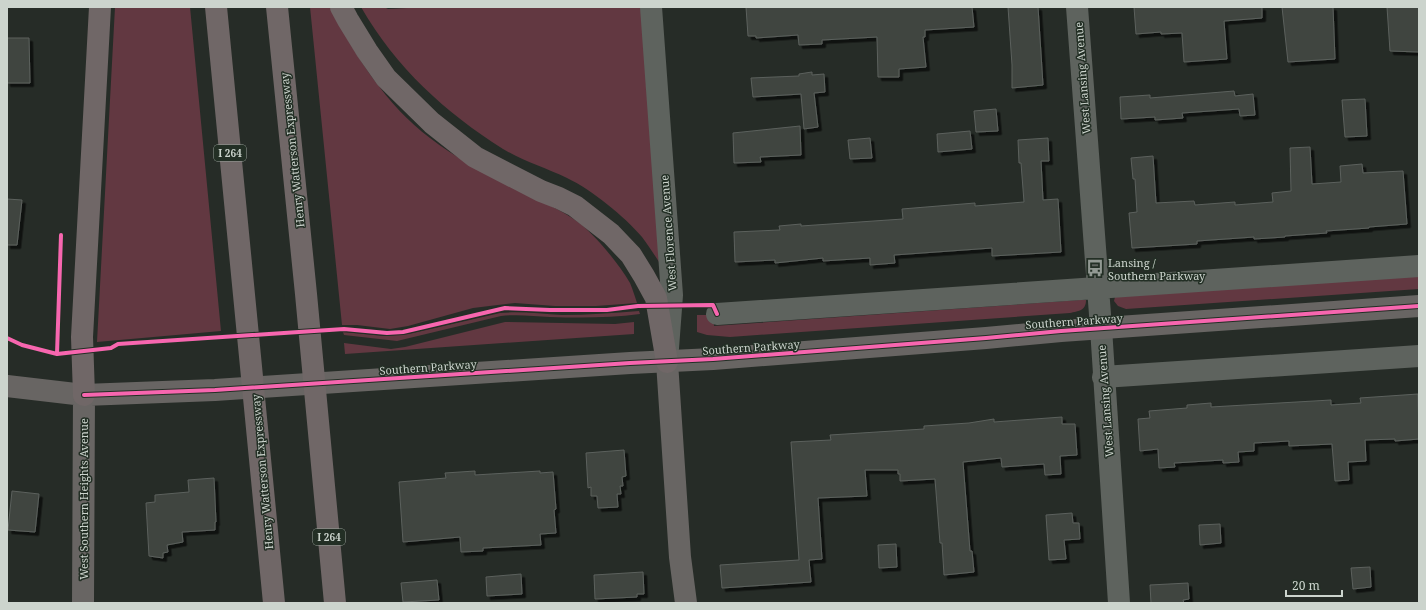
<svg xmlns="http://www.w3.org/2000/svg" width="1426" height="610" font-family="'Noto Serif',serif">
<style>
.green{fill:#623841}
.building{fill:#3f4540;stroke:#5c615d;filter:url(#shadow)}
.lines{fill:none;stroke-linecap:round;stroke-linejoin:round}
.minor{stroke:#5e635e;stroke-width:22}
.major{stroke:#686563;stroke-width:22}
.highway{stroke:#706767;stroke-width:22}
.cycleway-casing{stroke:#232f25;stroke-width:6}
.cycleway{stroke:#f766af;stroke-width:4}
.labels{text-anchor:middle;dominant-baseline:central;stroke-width:3;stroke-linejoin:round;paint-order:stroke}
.shield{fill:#232f25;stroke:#99a29b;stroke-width:1}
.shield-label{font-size:10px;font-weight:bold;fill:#ccd4cd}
.street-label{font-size:11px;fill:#ccd4cd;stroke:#232f25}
.poi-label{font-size:11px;fill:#ccd4cd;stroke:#232f25;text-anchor:start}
</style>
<defs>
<filter id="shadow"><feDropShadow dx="3.5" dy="3.5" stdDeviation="0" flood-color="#0009"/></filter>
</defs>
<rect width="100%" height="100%" fill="#262c27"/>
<path class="green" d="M 115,7 L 190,7 L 221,331 L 97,342 Z
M 310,7 L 330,7 C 354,54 387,106 430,138 C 461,162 497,179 532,197 C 549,205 567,213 582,225 C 599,240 619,264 630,283 C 633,290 635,297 637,303 L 596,306 L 555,306 L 515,303 L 473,308 L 408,326 L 390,329 L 357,325 L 342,325 Z
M 361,7 L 384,7 L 388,9 L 427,7 L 641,7 L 661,265 C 655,256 649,246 642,237 C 624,216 592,190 567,178 C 546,168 523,161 503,149 C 445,112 396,68 361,7 Z
M 1419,275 L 1419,289 L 1126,309 L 1118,306 L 1114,301 L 1115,297 Z
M 1080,300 L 1086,300 C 1086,311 1078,311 1070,313 L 730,337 L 707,335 L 697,332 L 697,315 L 713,315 L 714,326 Z
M 639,311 L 640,314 C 610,318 580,318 550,317 C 534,316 517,314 501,316 L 397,341 L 344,335 L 343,332 L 384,336 L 409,334 L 500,313 C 521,311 541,314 562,315 C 588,315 613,313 639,311 Z
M 505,322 L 615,324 L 634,322 L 634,334 L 345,354 L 344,343 L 391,349 L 405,347 Z"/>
<path class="building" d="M 746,7 L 972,7 L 974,27 L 925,30 L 925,37 L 923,37 L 926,67 L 899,69 L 899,77 L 878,77 L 877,37 L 822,40 L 822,44 L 799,45 L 798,35 L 756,38 L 756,36 L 748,36 Z
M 1008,7 L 1038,7 L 1043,85 L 1012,88 L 1012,65 Z
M 1134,7 L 1262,7 L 1262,18 L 1224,21 L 1227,59 L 1184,62 L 1182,33 L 1161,34 L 1161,32 L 1136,34 Z
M 1282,7 L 1333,7 L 1335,59 L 1288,62 Z
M 1387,7 L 1419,7 L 1419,52 L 1390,51 Z
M 7,38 L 29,38 L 30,83 L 7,83 Z
M 812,72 L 812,75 L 824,74 L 825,92 L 814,93 L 818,127 L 804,129 L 801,94 L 753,97 L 751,78 L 799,76 L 799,74 Z
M 1234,91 L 1235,96 L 1253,94 L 1255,115 L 1240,116 L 1239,109 L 1182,113 L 1183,118 L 1155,120 L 1155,117 L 1121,119 L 1120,97 L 1150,95 L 1150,98 Z
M 1365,99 L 1367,136 L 1345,137 L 1342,100 Z
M 996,109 L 998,131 L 976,132 L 974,111 Z
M 800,126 L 801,155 L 760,157 L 761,162 L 734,163 L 733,133 Z
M 970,131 L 972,149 L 938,152 L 937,134 Z
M 870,138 L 872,158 L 850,159 L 848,140 Z
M 1048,138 L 1049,161 L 1041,161 L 1043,200 L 1058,199 L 1061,252 L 992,256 L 992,248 L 894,255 L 895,263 L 870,265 L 870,258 L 823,261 L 823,258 L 775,263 L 775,260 L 735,262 L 734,232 L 780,230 L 779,226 L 801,224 L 801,226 L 903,219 L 902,209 L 975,203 L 975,206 L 1024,202 L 1021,163 L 1019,163 L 1018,140 Z
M 1310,147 L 1312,184 L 1341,182 L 1340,166 L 1362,164 L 1363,173 L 1403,171 L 1407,224 L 1369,227 L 1369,228 L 1326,231 L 1327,233 L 1285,236 L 1285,237 L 1254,239 L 1254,237 L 1197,241 L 1197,244 L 1132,248 L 1129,213 L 1137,212 L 1135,179 L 1133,179 L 1131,158 L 1153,156 L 1156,203 L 1194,201 L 1195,205 L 1235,202 L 1235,205 L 1273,202 L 1272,193 L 1291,191 L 1290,148 Z
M 7,199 L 22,200 L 17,245 L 7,245 Z
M 1418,394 L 1419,439 L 1395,441 L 1395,439 L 1365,440 L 1366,461 L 1348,462 L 1349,480 L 1335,481 L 1332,444 L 1289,446 L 1289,441 L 1254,443 L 1254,451 L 1238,452 L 1239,462 L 1223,463 L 1223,460 L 1174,463 L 1175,467 L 1159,468 L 1158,449 L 1140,451 L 1138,419 L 1150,418 L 1149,411 L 1187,408 L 1187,405 L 1211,403 L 1211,407 L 1331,400 L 1331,405 L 1361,403 L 1360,398 Z
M 1062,417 L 1062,424 L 1075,424 L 1077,455 L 1060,456 L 1061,474 L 1045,475 L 1044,464 L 1002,467 L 1001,458 L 963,462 L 970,551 L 972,551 L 974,572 L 944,575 L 942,543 L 940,543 L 935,479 L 900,481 L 900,474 L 898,474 L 898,470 L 865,470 L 867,496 L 818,498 L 822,559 L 809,560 L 811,582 L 722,588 L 720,565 L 799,560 L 791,442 L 831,440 L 830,435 L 924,429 L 924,426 L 969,423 L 994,419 L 994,422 Z
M 624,450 L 626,476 L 622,477 L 623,486 L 620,486 L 621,494 L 617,494 L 618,507 L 598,508 L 597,496 L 591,496 L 591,487 L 588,488 L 586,453 Z
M 475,471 L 475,475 L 540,471 L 540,473 L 553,472 L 556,509 L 554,510 L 556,533 L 540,534 L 541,545 L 483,548 L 483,551 L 461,552 L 460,537 L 403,542 L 399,482 L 446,478 L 445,473 Z
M 214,478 L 216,522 L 215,522 L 215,530 L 182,532 L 183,542 L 167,545 L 168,552 L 163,553 L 163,558 L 149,556 L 146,503 L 155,502 L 155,495 L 189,492 L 188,480 Z
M 12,491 L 39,494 L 35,532 L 8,530 Z
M 1072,513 L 1073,523 L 1079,523 L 1080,539 L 1064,540 L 1066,559 L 1049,560 L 1046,515 Z
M 1220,524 L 1221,543 L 1200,545 L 1199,525 Z
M 896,544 L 897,567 L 879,568 L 878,545 Z
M 1370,567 L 1371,587 L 1353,589 L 1351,568 Z
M 643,572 L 644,594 L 637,594 L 637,597 L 595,599 L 594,575 Z
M 521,574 L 522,594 L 487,596 L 486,577 Z
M 437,580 L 439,600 L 403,602 L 401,583 Z
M 1188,583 L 1189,599 L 1183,600 L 1184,603 L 1151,603 L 1150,585 Z"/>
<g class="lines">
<path class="minor" d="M 651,7 L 672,295 L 668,348
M 1077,7 L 1101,328 L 1119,603
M 717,314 L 1419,266
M 1103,377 L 1419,356"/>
<path class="major" d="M 667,362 L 680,557 L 686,603
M 7,386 L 84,395 L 215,390 L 630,363 L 713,359 L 986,338 L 1061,331 L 1419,306
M 83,603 L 84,395"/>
<path class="highway" d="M 216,7 L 274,603
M 277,7 L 306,294 L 335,603
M 341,7 L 348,20 L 367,51 L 386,78 L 432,123 L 475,157 L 541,191 L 559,198 L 575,206 L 611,234 L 631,255 L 644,276 L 656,298 L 667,362
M 84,395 L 82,337 L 100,7"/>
<g class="cycleway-casing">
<path id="cycleway" d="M 7,338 L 22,345 L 57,354 L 111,348 L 118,344 L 344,329 L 387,333 L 403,332 L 505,308 L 550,310 L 607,310 L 638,306 L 713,305 L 717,314
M 57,354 L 61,235
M 84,395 L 215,390 L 630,363 L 713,359 L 986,338 L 1061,331 L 1419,306"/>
</g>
<use href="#cycleway" class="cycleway"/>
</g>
<defs>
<g id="bus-bare" transform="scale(1.38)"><path d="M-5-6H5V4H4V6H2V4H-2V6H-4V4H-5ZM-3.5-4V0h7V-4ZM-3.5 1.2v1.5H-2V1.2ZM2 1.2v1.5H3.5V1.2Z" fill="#929993" stroke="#232f25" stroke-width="2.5" paint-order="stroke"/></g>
</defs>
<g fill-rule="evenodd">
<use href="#bus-bare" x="1095" y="268"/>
</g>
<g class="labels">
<g class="shield">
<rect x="214" y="145" width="32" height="16" rx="3"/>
<rect x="313" y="529" width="32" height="16" rx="3"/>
</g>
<g class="shield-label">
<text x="230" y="153">I 264</text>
<text x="329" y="537">I 264</text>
</g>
<g class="street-label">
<text transform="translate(1082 78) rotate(-94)">West Lansing Avenue</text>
<text transform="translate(292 150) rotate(-96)">Henry Watterson Expressway</text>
<text transform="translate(668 233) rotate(-94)">West Florence Avenue</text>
<text transform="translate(1074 321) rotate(-4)">Southern Parkway</text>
<text transform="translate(751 347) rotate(-4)">Southern Parkway</text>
<text transform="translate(428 367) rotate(-4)">Southern Parkway</text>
<text transform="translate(1105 401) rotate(-94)">West Lansing Avenue</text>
<text transform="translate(262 472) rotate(-95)">Henry Watterson Expressway</text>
<text transform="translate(83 499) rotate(-90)">West Southern Heights Avenue</text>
</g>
<g class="poi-label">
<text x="1108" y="262">Lansing /<tspan x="1108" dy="13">Southern Parkway</tspan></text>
</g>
</g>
<rect width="1426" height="610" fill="none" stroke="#ccd4cd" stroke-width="16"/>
<path d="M1286 590v6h56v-6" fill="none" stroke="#ccd4cd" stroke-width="2"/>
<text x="1292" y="590" font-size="12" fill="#ccd4cd" stroke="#232f25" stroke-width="3" paint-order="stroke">20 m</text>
</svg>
